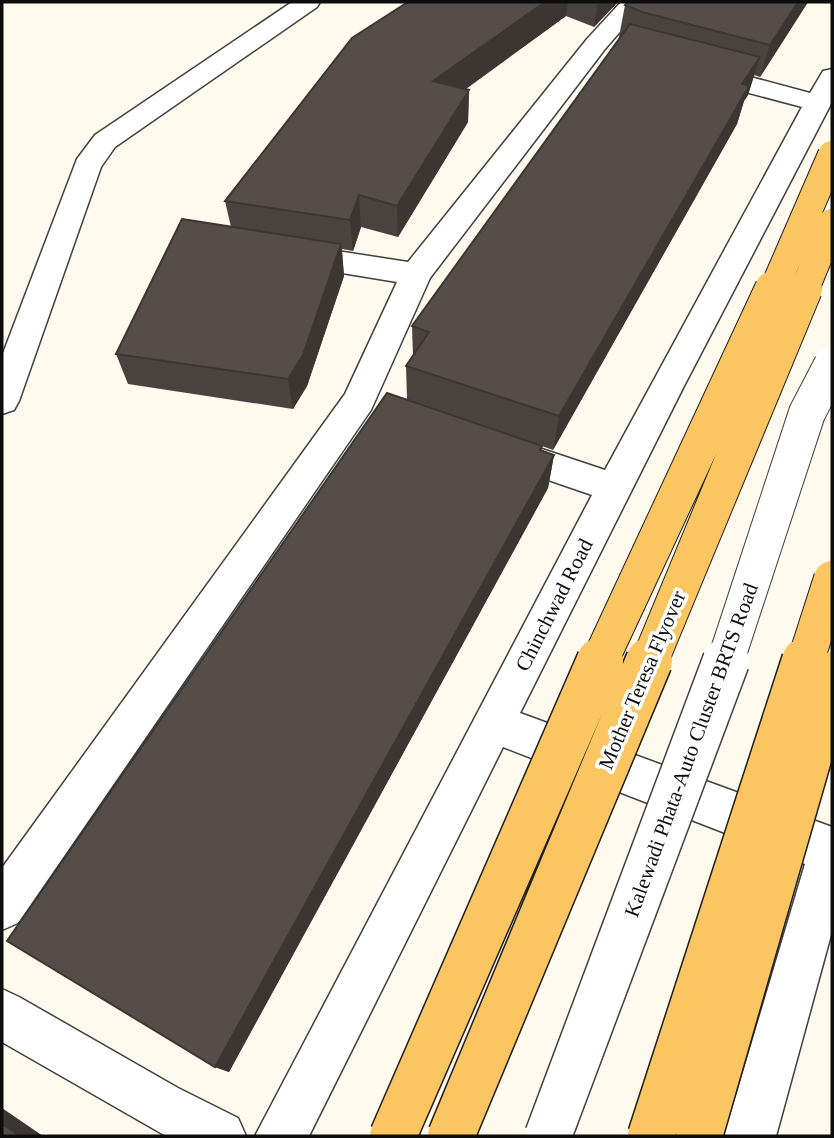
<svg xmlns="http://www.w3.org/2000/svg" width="834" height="1138" font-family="'Times New Roman',serif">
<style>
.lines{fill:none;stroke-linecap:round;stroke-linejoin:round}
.minor-casing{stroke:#404040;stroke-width:3}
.minor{fill:#fff;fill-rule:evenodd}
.minor-bridge-far1-casing{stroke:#404040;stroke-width:38;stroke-linecap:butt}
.minor-bridge-casing{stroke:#404040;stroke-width:49;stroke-linecap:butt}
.major-bridge-far2-casing{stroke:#1e1e1e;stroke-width:30;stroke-linecap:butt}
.major-bridge-far1-casing{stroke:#1e1e1e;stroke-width:38;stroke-linecap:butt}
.major-bridge-casing{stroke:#1e1e1e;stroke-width:49;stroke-linecap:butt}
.minor-bridge-far1{stroke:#fff;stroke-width:36}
.minor-bridge{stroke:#fff;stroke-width:46}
.major-bridge-far2{stroke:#fbc662;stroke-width:28}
.major-bridge-far1{stroke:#fbc662;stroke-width:36}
.major-bridge{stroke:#fbc662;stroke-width:46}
.wall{fill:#4a423f}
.shaded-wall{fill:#3c3633}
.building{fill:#564d49;stroke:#3c3633;stroke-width:2}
.labels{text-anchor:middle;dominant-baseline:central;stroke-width:7;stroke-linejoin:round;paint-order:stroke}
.street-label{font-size:21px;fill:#0d0d0d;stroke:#fff}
</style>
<rect width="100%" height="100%" fill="#fffaed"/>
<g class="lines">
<g class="minor-casing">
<path id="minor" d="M 292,2 L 320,2 L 317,7 L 115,147 L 101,167 L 19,401 L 14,410 L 2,414 L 2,356 L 77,159 L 95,135 Z
M 621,2 L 646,2 L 605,49 L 430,278 L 371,410 L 18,923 L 2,930 L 2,868 L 345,394 L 397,282 L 281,263 L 277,255 L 281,247 L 292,244 L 408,262 L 587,39 Z
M 702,64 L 810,93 L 823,71 L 832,69 L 832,102 L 684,386 L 520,713 L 832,827 L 832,931 L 776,1136 L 724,1136 L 805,864 L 503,747 L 309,1136 L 255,1136 L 592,495 L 490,460 L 485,450 L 490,440 L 503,436 L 605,470 L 802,107 L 693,78 L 689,72 L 693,66 Z
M 2,989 L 19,997 L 178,1088 L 238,1118 L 246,1136 L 166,1136 L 2,1042 Z"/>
</g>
<use href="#minor" class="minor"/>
<g class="minor-bridge-far1-casing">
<path id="minor-bridge-far1" d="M 725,663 L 807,413 L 832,365"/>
</g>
<g class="minor-bridge-casing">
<path id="minor-bridge" d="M 548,1136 L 726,661"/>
</g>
<g class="major-bridge-far2-casing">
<path id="major-bridge-far2" d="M 773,291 L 832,155
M 804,291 L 832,223"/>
</g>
<g class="major-bridge-far1-casing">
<path id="major-bridge-far1" d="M 599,663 L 773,289
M 649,663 L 804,289
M 805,663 L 832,579"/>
</g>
<g class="major-bridge-casing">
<path id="major-bridge" d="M 393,1136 L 600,661
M 451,1136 L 649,661
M 651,1136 L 805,661
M 699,1136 L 832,675"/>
</g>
<use href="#minor-bridge-far1" class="minor-bridge-far1"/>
<use href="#minor-bridge" class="minor-bridge"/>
<use href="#major-bridge-far2" class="major-bridge-far2"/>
<use href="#major-bridge-far1" class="major-bridge-far1"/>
<use href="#major-bridge" class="major-bridge"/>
</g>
<path class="wall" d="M 408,2 L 618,2 L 594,27 L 566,16 L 466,89 L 469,90 L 468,122 L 398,237 L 361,227 L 353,251 L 342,249 L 344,276 L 307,386 L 293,409 L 128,384 L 116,354 L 231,227 L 225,201 Z
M 808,2 L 760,77 L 754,75 L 748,95 L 744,101 L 737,124 L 553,450 L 542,446 L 542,450 L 554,455 L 548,488 L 229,1072 L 215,1067 L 407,400 L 406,366 L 413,357 L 412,326 L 620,38 L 619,37 L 625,5 Z"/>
<path class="shaded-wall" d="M 545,2 L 568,2 L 566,16 L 432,113 L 433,81 Z
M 598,2 L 618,2 L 594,27 Z
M 798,2 L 808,2 L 760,77 L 770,45 Z
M 760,57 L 748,95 L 744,101 L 737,124 L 553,450 L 559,416 L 742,84 Z
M 469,90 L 468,122 L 398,237 L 397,206 Z
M 359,195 L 361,227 L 353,251 L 350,220 Z
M 341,244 L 344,276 L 307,386 L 293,409 L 288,379 Z
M 554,455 L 548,488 L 229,1072 L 215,1067 Z
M 2,1108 L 43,1136 L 20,1136 L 2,1124 Z"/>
<path class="building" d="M 408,2 L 545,2 L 433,81 L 469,90 L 397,206 L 359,195 L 350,220 L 225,201 L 352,38 Z
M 628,2 L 798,2 L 770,45 L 642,12 L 625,5 Z
M 630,24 L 760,57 L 742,84 L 749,86 L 559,416 L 406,366 L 429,332 L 412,326 Z
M 182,219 L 341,244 L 303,355 L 288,379 L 116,354 Z
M 387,393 L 542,446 L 540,450 L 554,455 L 215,1067 L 7,941 Z
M 2,1124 L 20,1136 L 2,1136 Z"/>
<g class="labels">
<g class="street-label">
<text transform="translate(554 605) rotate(-63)">Chinchwad Road</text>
<text transform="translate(642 680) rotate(-67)">Mother Teresa Flyover</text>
<text transform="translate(691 750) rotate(-70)">Kalewadi Phata-Auto Cluster BRTS Road</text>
</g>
</g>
<rect width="834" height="1138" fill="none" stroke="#0d0d0d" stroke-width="7"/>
</svg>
